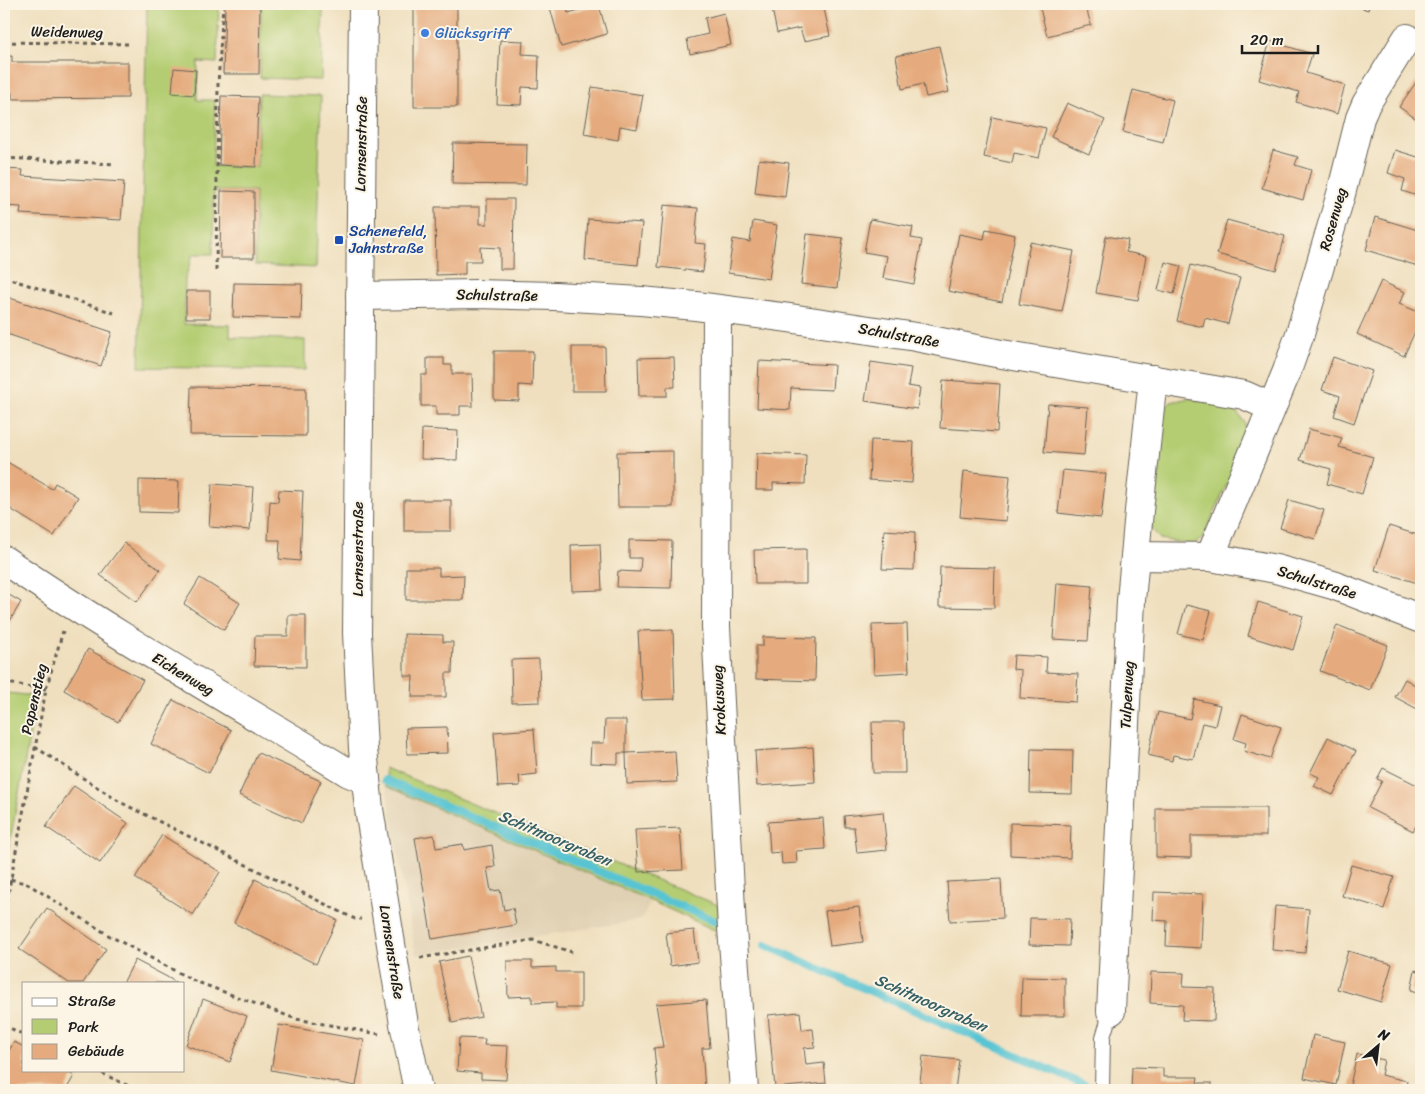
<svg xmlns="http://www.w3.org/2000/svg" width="1425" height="1094" font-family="Sriracha,sans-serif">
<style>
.built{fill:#e1d1b4}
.green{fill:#b4cd72;stroke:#687447}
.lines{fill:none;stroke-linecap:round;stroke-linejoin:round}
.stream{stroke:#58c4d3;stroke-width:8}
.building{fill:#e5aa7d}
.service-casing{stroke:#666055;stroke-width:16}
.minor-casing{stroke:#666055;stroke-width:30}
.tertiary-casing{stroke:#666055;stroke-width:30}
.path{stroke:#666055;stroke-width:3;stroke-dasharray:4 4;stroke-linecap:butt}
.service{stroke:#fff;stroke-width:14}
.minor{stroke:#fff;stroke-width:28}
.tertiary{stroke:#fff;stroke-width:28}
.shop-dot{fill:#3f7fe0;stroke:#fcf5e5;stroke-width:2}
.transit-dot{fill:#1a4fb4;stroke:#fcf5e5;stroke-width:2}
.labels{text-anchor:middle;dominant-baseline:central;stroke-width:4;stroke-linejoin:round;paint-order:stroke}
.street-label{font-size:15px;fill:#1c1c1c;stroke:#fcf5e5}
.shop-label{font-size:15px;fill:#366cbe;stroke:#fcf5e5;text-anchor:start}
.transit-label{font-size:15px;fill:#164399;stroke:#fcf5e5;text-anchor:start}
.water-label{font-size:16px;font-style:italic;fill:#345f65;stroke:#fcf5e5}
</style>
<rect width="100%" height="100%" fill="#fcf5e5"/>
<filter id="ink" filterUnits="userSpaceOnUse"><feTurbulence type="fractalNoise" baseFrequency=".02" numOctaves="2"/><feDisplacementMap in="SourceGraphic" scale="10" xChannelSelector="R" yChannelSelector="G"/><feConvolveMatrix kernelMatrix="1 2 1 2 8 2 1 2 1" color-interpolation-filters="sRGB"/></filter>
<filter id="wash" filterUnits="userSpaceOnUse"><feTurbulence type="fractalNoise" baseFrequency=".0096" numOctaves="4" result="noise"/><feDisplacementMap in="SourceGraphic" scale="20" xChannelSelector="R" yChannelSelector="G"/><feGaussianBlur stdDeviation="1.12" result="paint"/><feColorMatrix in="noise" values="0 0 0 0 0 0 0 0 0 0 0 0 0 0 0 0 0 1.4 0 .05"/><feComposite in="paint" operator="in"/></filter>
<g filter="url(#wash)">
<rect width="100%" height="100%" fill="#efdfbe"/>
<path class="built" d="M 386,786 L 651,901 L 641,920 L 416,955 Z"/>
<path class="green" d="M 147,4 L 219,4 L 217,63 L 198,62 L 197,100 L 215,100 L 213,166 L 257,167 L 259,94 L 321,96 L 316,268 L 255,265 L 255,191 L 214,191 L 213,254 L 193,254 L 185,279 L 184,324 L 230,325 L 230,337 L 305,340 L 305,370 L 139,367 Z
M 233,4 L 323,4 L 321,80 L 260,78 L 261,5 Z
M 1189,398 L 1233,407 L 1245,423 L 1245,444 L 1203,538 L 1193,545 L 1160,539 L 1151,528 L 1146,515 L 1162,411 L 1171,402 Z
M 7,693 L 37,696 L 8,852 L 4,848 L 4,698 Z
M 385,768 L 718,905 L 721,933 L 651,901 L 386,786 Z"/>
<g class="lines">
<path class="stream" d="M 385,780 L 715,921
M 765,945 L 1087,1086"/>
</g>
<g id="blocks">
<path class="building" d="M 225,4 L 260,5 L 259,74 L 223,74 Z
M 414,4 L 457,4 L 457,107 L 414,107 Z
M 549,4 L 566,4 L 568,13 L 599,5 L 607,34 L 561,47 Z
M 771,4 L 823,4 L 830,36 L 804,41 L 800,28 L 777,33 Z
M 1039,4 L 1085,4 L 1091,25 L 1047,36 Z
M 1350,4 L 1370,4 L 1368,10 Z
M 724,13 L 731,45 L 690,54 L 687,39 L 708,34 L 705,18 Z
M 500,40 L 523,41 L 522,54 L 539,55 L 538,88 L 522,87 L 521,105 L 497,104 Z
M 1270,41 L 1312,54 L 1306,73 L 1345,85 L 1337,114 L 1296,102 L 1299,92 L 1259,80 Z
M 939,46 L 949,92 L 926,97 L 923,84 L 902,89 L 896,56 Z
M 4,56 L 12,56 L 12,62 L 128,62 L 128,98 L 12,99 L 12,93 L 4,93 Z
M 174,68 L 196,70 L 194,95 L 172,93 Z
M 1421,75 L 1421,122 L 1399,107 Z
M 592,87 L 643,95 L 637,129 L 620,126 L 618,140 L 584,134 Z
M 1133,90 L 1173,100 L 1163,142 L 1123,132 Z
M 221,96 L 258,97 L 256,167 L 219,165 Z
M 1067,103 L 1105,120 L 1089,154 L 1051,137 Z
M 992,117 L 1046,128 L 1039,158 L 1014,153 L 1012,163 L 984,157 Z
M 453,143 L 527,144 L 526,185 L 452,184 Z
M 1273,150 L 1298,157 L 1295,165 L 1311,170 L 1303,200 L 1262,188 Z
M 1395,150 L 1421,158 L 1421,197 L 1402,191 L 1405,179 L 1388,173 Z
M 759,159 L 789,163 L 785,197 L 755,193 Z
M 4,169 L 23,170 L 22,176 L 124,182 L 121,220 L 20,214 L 21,207 L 4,206 Z
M 221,191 L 254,192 L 254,258 L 220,258 Z
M 487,199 L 514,199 L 513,269 L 500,269 L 500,248 L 480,247 L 481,261 L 465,261 L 465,274 L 436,275 L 435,207 L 480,207 L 480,224 L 487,224 Z
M 664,205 L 698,208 L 695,243 L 706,244 L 703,272 L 658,267 Z
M 1375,217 L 1421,231 L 1421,267 L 1366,250 Z
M 588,219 L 642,223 L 638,265 L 585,260 Z
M 870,219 L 913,227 L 911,238 L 922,240 L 914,284 L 883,278 L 887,256 L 864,252 Z
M 1227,220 L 1285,236 L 1276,270 L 1217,254 Z
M 753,221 L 777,225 L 769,279 L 728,273 L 733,239 L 750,242 Z
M 986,229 L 1015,235 L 1002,302 L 948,291 L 959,234 L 984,239 Z
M 807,234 L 843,238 L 837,288 L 801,284 Z
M 1106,236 L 1128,240 L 1126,252 L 1146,256 L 1138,300 L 1096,293 Z
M 1030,242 L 1074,251 L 1062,312 L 1019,304 Z
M 1165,262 L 1181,266 L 1174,294 L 1158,290 Z
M 1191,265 L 1240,278 L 1228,324 L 1205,318 L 1203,327 L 1177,321 Z
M 1381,281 L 1405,292 L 1399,304 L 1421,313 L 1421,318 L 1404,356 L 1357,334 Z
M 234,283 L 302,284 L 301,319 L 233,317 Z
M 186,291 L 210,291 L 210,318 L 186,318 Z
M 4,296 L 112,332 L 101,366 L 4,333 Z
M 572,347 L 605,347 L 606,391 L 572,391 Z
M 494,351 L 533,351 L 532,386 L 519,385 L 519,401 L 494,400 Z
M 674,357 L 675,387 L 667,387 L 667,396 L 639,396 L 638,358 Z
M 1333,357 L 1372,371 L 1354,423 L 1334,416 L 1340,396 L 1322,390 Z
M 427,358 L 444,358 L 444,365 L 452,365 L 452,374 L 472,374 L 473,406 L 460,406 L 460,415 L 436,415 L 436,406 L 421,406 L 421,375 L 427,375 Z
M 759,361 L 834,365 L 832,390 L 791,388 L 790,410 L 757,408 Z
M 871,362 L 911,368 L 908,386 L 920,388 L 917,409 L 865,401 Z
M 943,380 L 1000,384 L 997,432 L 940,428 Z
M 191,387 L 306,388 L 306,436 L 190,435 Z
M 1048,404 L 1088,407 L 1084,455 L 1044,452 Z
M 422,429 L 458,431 L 457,460 L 421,459 Z
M 1309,429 L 1342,438 L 1339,447 L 1373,457 L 1362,494 L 1327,484 L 1331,469 L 1300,460 Z
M 871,440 L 914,442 L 912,483 L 869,480 Z
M 673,451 L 673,507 L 618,507 L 617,452 Z
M 757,453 L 806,455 L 805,484 L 773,483 L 773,490 L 756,490 Z
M 4,460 L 52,489 L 55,483 L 78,497 L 54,536 L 4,505 Z
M 1063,470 L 1106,474 L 1101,518 L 1058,513 Z
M 964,471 L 1010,476 L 1006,521 L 960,517 Z
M 139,480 L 179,481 L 178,513 L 139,512 Z
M 212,484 L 253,487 L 250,530 L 209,527 Z
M 279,490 L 303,491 L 300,561 L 279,559 L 280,540 L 268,540 L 270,501 L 278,502 Z
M 404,500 L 451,500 L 451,531 L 404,531 Z
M 1289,500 L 1324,510 L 1315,539 L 1280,528 Z
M 1389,526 L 1421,536 L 1421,584 L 1375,570 Z
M 884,530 L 915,532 L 914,570 L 882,569 Z
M 629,540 L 672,541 L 671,588 L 617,587 L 618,571 L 640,572 L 641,558 L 629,558 Z
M 124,543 L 160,570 L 137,602 L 100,575 Z
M 600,544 L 602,590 L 572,591 L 571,545 Z
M 806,549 L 806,584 L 755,584 L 754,550 Z
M 940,567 L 995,568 L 994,608 L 939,607 Z
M 406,568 L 439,568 L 439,576 L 464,575 L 463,600 L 406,600 Z
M 200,578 L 240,603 L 224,630 L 184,604 Z
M 1057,583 L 1092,586 L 1088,641 L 1053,639 Z
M 4,592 L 21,602 L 4,631 Z
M 1258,602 L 1303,616 L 1293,650 L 1248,636 Z
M 1186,605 L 1211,611 L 1203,640 L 1178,634 Z
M 288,615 L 306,615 L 306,667 L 254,666 L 255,636 L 288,636 Z
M 907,624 L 909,672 L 874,674 L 872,625 Z
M 1337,625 L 1388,645 L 1370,690 L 1320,671 Z
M 673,630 L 675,699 L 642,700 L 638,631 Z
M 404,634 L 443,635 L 443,642 L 453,642 L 452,673 L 446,673 L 446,697 L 412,697 L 413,676 L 404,676 Z
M 763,637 L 816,638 L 815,681 L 756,679 L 756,646 L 763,646 Z
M 88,649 L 143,680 L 118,722 L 64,690 Z
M 1014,655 L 1047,657 L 1046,672 L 1078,674 L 1076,702 L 1020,698 L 1021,670 L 1013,669 Z
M 539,659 L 540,702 L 512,703 L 511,660 Z
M 1421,674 L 1421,711 L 1395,697 L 1405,679 L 1415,685 Z
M 1194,699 L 1220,705 L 1215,726 L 1202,723 L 1193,759 L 1173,755 L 1172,761 L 1148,755 L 1158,712 L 1190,719 Z
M 173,700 L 231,730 L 209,773 L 151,744 Z
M 1242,714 L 1281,727 L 1270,759 L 1244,751 L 1246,743 L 1234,739 Z
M 605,720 L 626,720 L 626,753 L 618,753 L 618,764 L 590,763 L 591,743 L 604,743 Z
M 872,722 L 904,722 L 905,773 L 873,773 Z
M 447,727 L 448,753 L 407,754 L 406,728 Z
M 534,729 L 537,774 L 519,776 L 520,786 L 498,787 L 494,732 Z
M 1328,737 L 1356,751 L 1333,795 L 1314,786 L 1319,777 L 1310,773 Z
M 813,747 L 815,782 L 757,786 L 755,751 Z
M 1031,749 L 1073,750 L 1072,794 L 1030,793 Z
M 675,751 L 677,782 L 627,784 L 626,753 Z
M 258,753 L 321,781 L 302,823 L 239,795 Z
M 1383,768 L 1421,787 L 1421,819 L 1420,819 L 1413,831 L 1368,808 L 1382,781 L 1377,779 Z
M 74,786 L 128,823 L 100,863 L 46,827 Z
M 1156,808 L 1266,808 L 1266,836 L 1191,836 L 1191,858 L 1156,857 Z
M 883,812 L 887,850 L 857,853 L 854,827 L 845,827 L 844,816 Z
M 823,818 L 825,849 L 796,851 L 797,863 L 782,864 L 781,852 L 770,853 L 768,822 Z
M 1010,823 L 1071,825 L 1070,858 L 1010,855 Z
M 680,828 L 683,870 L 638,872 L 635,830 Z
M 162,835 L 220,872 L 193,915 L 135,878 Z
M 434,835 L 436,848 L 463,844 L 464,850 L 492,845 L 495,867 L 487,868 L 491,891 L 500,890 L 504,910 L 513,908 L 516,925 L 432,939 L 415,838 Z
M 1351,865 L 1394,877 L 1384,909 L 1342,896 Z
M 255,879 L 337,920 L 316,964 L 234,923 Z
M 1001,879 L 1003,918 L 950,921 L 947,882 Z
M 1154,892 L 1203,894 L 1201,948 L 1166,946 L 1167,921 L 1153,920 Z
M 1275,906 L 1309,909 L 1305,953 L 1272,950 Z
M 859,907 L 863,942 L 830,946 L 825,911 Z
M 47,908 L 106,949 L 83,983 L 69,983 L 19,949 Z
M 1030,918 L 1070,919 L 1069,946 L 1029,945 Z
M 694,930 L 698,962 L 670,966 L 666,933 Z
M 1348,951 L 1392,964 L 1381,1002 L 1337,989 Z
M 468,956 L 481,1017 L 452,1023 L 439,962 Z
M 135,960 L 167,977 L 177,983 L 123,983 Z
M 507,961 L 532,961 L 532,968 L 556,967 L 556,972 L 581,972 L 581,1008 L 556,1008 L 556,1002 L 532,1003 L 532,996 L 508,997 Z
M 1415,970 L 1421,972 L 1421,993 L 1411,990 Z
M 1151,972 L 1184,973 L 1183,987 L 1215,988 L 1214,1021 L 1182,1020 L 1183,1005 L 1150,1003 Z
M 1022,977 L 1065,978 L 1065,1016 L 1021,1016 Z
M 203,999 L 247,1016 L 230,1062 L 186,1045 Z
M 706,1000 L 710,1048 L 702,1048 L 705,1090 L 658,1090 L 654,1048 L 663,1047 L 656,1004 Z
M 800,1012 L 802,1030 L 813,1029 L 815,1047 L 804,1048 L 806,1065 L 824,1063 L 826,1083 L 775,1088 L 768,1015 Z
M 279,1025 L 364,1040 L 356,1086 L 271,1070 Z
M 1313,1035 L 1345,1042 L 1336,1085 L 1304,1078 Z
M 459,1038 L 485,1039 L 484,1045 L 508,1046 L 506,1080 L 481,1079 L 481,1073 L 457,1071 Z
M 14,1042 L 24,1047 L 24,1070 L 64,1070 L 74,1076 L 66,1090 L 4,1090 L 4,1059 Z
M 1357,1054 L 1384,1060 L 1381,1075 L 1407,1081 L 1405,1090 L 1349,1090 Z
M 923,1056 L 959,1060 L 955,1090 L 919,1090 Z
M 1132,1067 L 1163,1068 L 1163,1077 L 1198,1077 L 1197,1083 L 1212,1083 L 1212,1090 L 1131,1090 Z"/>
</g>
</g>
<g filter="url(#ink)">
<use href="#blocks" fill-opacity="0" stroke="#666055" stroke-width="1"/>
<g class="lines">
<g class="service-casing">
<path id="service" d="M 1102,1090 L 1103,1037 L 1111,1011"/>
</g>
<g class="minor-casing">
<path id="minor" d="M 360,296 L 476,294 L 555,296 L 641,301 L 696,306 L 789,318 L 916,337 L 996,353 L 1244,395 L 1271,407
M 717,309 L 716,627 L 732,928 L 744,1090
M 1135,556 L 1210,557 L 1276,569 L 1333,585 L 1421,619
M 1210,557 L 1287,371 L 1300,334 L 1341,194 L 1360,118 L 1366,104 L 1407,38
M 4,560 C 116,636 233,702 349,773 L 366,780
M 1111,1011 L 1131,601 L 1139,511 L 1153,379"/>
</g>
<g class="tertiary-casing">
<path id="tertiary" d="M 363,4 L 357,633 L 363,749 L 369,809 L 404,1024 L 418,1090"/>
</g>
<path class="path" d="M 4,42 L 131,44
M 4,158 L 115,164
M 216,271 L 218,84 L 223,4
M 4,277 L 114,313
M 4,685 L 6,683 L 46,689
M 35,747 L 120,802 L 355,919 L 361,919
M 4,875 L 10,879 L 28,884 L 110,936 L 192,980 L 296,1019 L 379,1034
M 4,916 L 46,689 L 63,631
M 420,958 L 533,940 L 572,952
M 4,1025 L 24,1035
M 95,1070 L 137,1090"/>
<use href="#service" class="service"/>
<use href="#minor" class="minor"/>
<use href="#tertiary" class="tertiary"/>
</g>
</g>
<circle class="shop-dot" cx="425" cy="33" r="5"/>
<rect class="transit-dot" x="334" y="235" width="10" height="10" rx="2.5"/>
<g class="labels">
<g class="street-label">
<text transform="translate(67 32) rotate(1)">Weidenweg</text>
<text transform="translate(361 144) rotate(-89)">Lornsenstraße</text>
<text transform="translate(1333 219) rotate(-74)">Rosenweg</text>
<text transform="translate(497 295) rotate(1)">Schulstraße</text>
<text transform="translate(899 335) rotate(10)">Schulstraße</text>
<text transform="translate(358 549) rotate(-90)">Lornsenstraße</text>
<text transform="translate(1317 582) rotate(17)">Schulstraße</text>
<text transform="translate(183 674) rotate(31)">Eichenweg</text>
<text transform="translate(1127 695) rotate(-87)">Tulpenweg</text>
<text transform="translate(34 699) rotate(-77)">Papenstieg</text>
<text transform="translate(719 700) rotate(-93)">Krokusweg</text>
<text transform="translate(392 952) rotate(81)">Lornsenstraße</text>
</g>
<g class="shop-label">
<text x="435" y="33">Glücksgriff</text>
</g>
<g class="transit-label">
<text x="349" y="231">Schenefeld,<tspan x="349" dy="17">Jahnstraße</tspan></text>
</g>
<g class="water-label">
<text transform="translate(555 838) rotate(23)">Schitmoorgraben</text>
<text transform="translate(931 1003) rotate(24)">Schitmoorgraben</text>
</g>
</g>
<rect width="1425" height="1094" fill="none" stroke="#fcf5e5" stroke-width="20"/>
<rect x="22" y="982" width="162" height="90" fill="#fcf5e5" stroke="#a29e95"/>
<rect x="32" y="998" width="25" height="8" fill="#ffffff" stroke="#a29e95"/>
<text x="68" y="1006" font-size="15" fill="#1c1c1c">Straße</text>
<rect x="32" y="1019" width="25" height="15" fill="#b4cd72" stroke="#a29e95"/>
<text x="68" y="1032" font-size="15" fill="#1c1c1c">Park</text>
<rect x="32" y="1044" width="25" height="15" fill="#e5aa7d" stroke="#a29e95"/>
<text x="68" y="1056" font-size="15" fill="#1c1c1c">Gebäude</text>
<g transform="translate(1378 1046) rotate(28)" stroke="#fcf5e5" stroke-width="4" paint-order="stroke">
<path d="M0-4L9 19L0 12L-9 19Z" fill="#1c1c1c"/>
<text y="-8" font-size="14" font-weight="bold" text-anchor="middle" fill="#1c1c1c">N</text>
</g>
<path d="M1242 45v8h76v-8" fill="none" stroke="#1c1c1c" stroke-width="2.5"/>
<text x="1250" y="45" font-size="15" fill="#1c1c1c" stroke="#fcf5e5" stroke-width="4" paint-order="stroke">20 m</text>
</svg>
